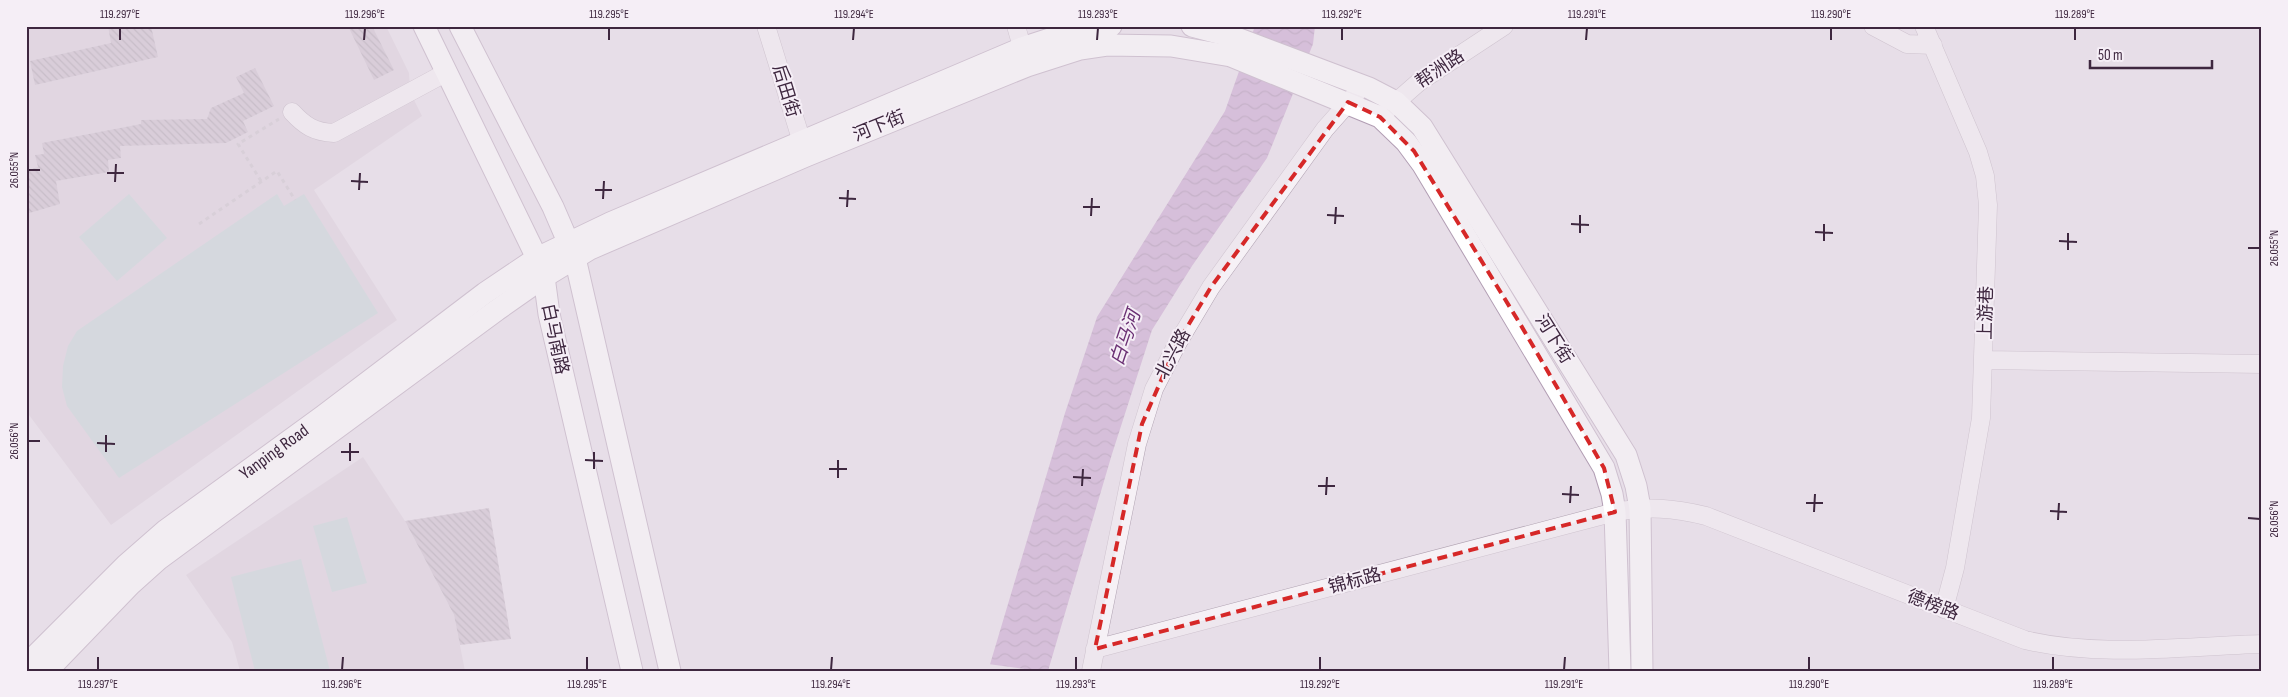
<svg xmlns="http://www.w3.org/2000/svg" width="2288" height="697" font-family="'Sofia Sans Condensed','Noto Sans SC',sans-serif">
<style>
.built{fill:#d9cdda}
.park{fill:#bfd1d2}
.water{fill:url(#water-waves)}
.pier{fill:#e7dee8}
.building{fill:url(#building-back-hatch)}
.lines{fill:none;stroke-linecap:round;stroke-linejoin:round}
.minor-casing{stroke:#b1a3b2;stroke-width:19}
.major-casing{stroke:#b29eb4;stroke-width:23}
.path{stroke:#c6bcc6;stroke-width:3;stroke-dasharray:4 4;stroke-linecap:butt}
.minor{stroke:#f6f1f6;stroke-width:18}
.major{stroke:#fff;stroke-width:21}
.marked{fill:none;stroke:#d62828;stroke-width:4;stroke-dasharray:10 6;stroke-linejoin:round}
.ticks{fill:none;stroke:#3e273f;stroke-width:2}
.labels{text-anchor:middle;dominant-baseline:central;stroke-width:4;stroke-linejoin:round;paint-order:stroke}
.street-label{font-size:18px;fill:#3e273f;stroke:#f5eef6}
.water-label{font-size:19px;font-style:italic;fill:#6b3174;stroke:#f5eef6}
.neatline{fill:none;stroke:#3e273f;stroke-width:2}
.ticks-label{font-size:12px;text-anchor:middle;fill:#3e273f}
</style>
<defs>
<pattern id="water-waves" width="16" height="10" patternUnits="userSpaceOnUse" patternTransform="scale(1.25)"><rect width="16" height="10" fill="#c199c9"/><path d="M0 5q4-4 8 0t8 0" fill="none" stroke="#9e7da5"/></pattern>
<pattern id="building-back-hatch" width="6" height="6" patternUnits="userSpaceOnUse" patternTransform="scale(1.25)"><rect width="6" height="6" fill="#c7b9c8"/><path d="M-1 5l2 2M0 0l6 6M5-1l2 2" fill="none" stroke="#a396a4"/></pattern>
</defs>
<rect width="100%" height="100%" fill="#e7dee8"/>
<path class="built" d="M 26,26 L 386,26 L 409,73 L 410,92 L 422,116 L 314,190 L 397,320 L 111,525 L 26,411 Z
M 363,457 L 405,521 L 454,615 L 465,671 L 240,671 L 232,642 L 186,575 Z"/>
<path class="park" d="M 129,194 L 167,238 L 117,281 L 79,237 Z
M 277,194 L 284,206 L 304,194 L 378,313 L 119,478 L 67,406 L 62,387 L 63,366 L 68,346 L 77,331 Z
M 347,517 L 367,583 L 332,592 L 313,526 Z
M 301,559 L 330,671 L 255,671 L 231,577 Z"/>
<path class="water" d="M 1255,26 L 1315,26 L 1313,44 L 1267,158 L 1192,266 L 1152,330 L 1112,454 L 1048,671 L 988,671 L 1065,413 L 1097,317 L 1225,111 Z"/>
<path class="pier" d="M 988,664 L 1039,671 L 986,671 Z"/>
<path class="building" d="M 108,26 L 151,26 L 158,57 L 35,85 L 30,61 L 111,43 Z
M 348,26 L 372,26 L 394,70 L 374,80 Z
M 255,68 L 274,106 L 243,121 L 248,132 L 226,143 L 120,146 L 121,158 L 108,160 L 109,172 L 56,181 L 60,204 L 26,214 L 26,171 L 38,167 L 35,155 L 44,154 L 42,143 L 141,124 L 141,120 L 207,119 L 211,108 L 244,93 L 236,77 Z
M 489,508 L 511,639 L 460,645 L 454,615 L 405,521 Z"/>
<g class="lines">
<g class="minor-casing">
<path id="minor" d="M 766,26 L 805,152
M 1016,26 L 1026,61
M 1873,26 L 1907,44 L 1933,45
M 1924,26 L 1978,152 L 1985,176 L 1988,205 L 1981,418 L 1955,568 L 1944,609
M 1387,110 L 1419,82 L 1504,26
M 292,112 C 305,126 314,132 334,133 L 447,72
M 1985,360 L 2262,364
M 1095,649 L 1615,512 C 1647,506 1674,508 1706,516 L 2025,640 C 2100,658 2185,646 2262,644
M 1091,671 L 1137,444 L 1154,389 L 1177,344 L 1211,287 L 1325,129 L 1356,94"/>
</g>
<g class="major-casing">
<g id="major">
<path d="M 424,26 L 537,258 L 544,277 L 549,314 L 632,671"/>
<path d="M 460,26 L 553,207 L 575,258 L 670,671"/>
<path d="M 1192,26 L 1234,37 L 1369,88 L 1396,102 L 1422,127 L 1626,455 L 1636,486 L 1640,508 L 1642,671"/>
<path id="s1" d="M 26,665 L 126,565 L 166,530 L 323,416 L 485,293 L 537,258 L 610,223 L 1022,48 L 1065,34 L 1111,26"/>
<path d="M 47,671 L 130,585 L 159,559 L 497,310 L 544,277 L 590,249 L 806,156 L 1027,66 L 1080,49 L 1107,45 L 1171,46 L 1231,56 L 1380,117 L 1406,142 L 1423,165 L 1604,468 L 1612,494 L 1615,512 L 1620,671"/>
</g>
</g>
<path class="path" d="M 261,181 L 238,144 L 279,119
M 199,224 L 277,171 L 295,200"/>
<use href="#minor" class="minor"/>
<use href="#major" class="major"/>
</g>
<path d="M0 0H2288V697H0ZM 1348,102 L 1380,117 L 1414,151 L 1519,322 L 1604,468 L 1615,512 L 1095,649 L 1142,424 L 1177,344 L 1211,287 Z" fill="#e7dee8" fill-opacity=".55" fill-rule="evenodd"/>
<path class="marked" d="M 1348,102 L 1380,117 L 1414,151 L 1519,322 L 1604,468 L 1615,512 L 1095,649 L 1142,424 L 1177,344 L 1211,287 Z"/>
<path class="ticks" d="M 120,40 L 120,28M 364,40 L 365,28M 609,40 L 609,28M 853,40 L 854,28M 1097,40 L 1098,28M 1342,40 L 1342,28M 1586,40 L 1587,28M 1831,40 L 1831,28M 2075,40 L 2075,28M 28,170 L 40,170M 107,173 L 124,173M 351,181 L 368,182M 115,182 L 116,164M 359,190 L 360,173M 595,190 L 612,190M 839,198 L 856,199M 603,199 L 604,181M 847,207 L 848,190M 1083,207 L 1100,207M 1327,215 L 1344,216M 1091,216 L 1092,198M 1335,224 L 1336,207M 1571,224 L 1589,225M 1815,232 L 1833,233M 1580,233 L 1580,215M 1824,241 L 1824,224M 2059,241 L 2077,242M 2248,248 L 2260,248M 2068,250 L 2068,233M 28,441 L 40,441M 97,443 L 115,444M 106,452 L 106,435M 341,452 L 359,452M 585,460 L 603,461M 350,461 L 350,443M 594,469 L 594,452M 829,469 L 847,469M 1073,477 L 1091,478M 838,478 L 838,460M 1082,486 L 1083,469M 1318,486 L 1335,486M 1562,494 L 1579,495M 1326,495 L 1327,477M 1570,503 L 1571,486M 1806,503 L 1823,503M 2050,511 L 2067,512M 1814,512 L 1815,494M 2248,518 L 2260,519M 2058,520 L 2059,503M 98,670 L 98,657M 342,670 L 343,657M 587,670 L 587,657M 831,670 L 832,657M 1076,670 L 1076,657M 1320,670 L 1320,657M 1564,670 L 1565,657M 1809,670 L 1809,657M 2053,670 L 2053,657"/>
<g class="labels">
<g class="street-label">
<text transform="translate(1440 69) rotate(-34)">帮洲路</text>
<text transform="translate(786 91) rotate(73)">后田街</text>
<text transform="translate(879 126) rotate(-22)">河下街</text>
<text transform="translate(1986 313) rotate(-89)">上游巷</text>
<text transform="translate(555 339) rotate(78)">白马南路</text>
<text transform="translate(1554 339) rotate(58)">河下街</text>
<text transform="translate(1173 354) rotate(-62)">北兴路</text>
<text stroke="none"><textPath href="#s1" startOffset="328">Yanping Road</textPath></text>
<text transform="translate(1355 581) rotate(-15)">锦标路</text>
<text transform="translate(1933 605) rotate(21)">德榜路</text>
</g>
<g class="water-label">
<text transform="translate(1126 338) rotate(-71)">白马河</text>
</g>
</g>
<rect width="2288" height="697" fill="none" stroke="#f5eef6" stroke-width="55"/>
<path d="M2090 60v8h122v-8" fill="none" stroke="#3e273f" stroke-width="2.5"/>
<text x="2098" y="60" font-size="15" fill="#3e273f" stroke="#f5eef6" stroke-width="4" paint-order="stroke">50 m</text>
<rect x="28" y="28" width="2232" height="642" class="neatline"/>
<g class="ticks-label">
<text x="120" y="18">119.297°E</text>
<text x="365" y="18">119.296°E</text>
<text x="609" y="18">119.295°E</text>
<text x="854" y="18">119.294°E</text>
<text x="1098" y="18">119.293°E</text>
<text x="1342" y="18">119.292°E</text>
<text x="1587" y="18">119.291°E</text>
<text x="1831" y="18">119.290°E</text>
<text x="2075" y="18">119.289°E</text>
<text transform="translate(14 170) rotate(-90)" y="4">26.055°N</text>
<text transform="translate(2274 248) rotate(-90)" y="4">26.055°N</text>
<text transform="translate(14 441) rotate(-90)" y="4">26.056°N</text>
<text transform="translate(2274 519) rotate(-90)" y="4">26.056°N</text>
<text x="98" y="688">119.297°E</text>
<text x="342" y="688">119.296°E</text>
<text x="587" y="688">119.295°E</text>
<text x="831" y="688">119.294°E</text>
<text x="1076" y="688">119.293°E</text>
<text x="1320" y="688">119.292°E</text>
<text x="1564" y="688">119.291°E</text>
<text x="1809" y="688">119.290°E</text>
<text x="2053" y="688">119.289°E</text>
</g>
</svg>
